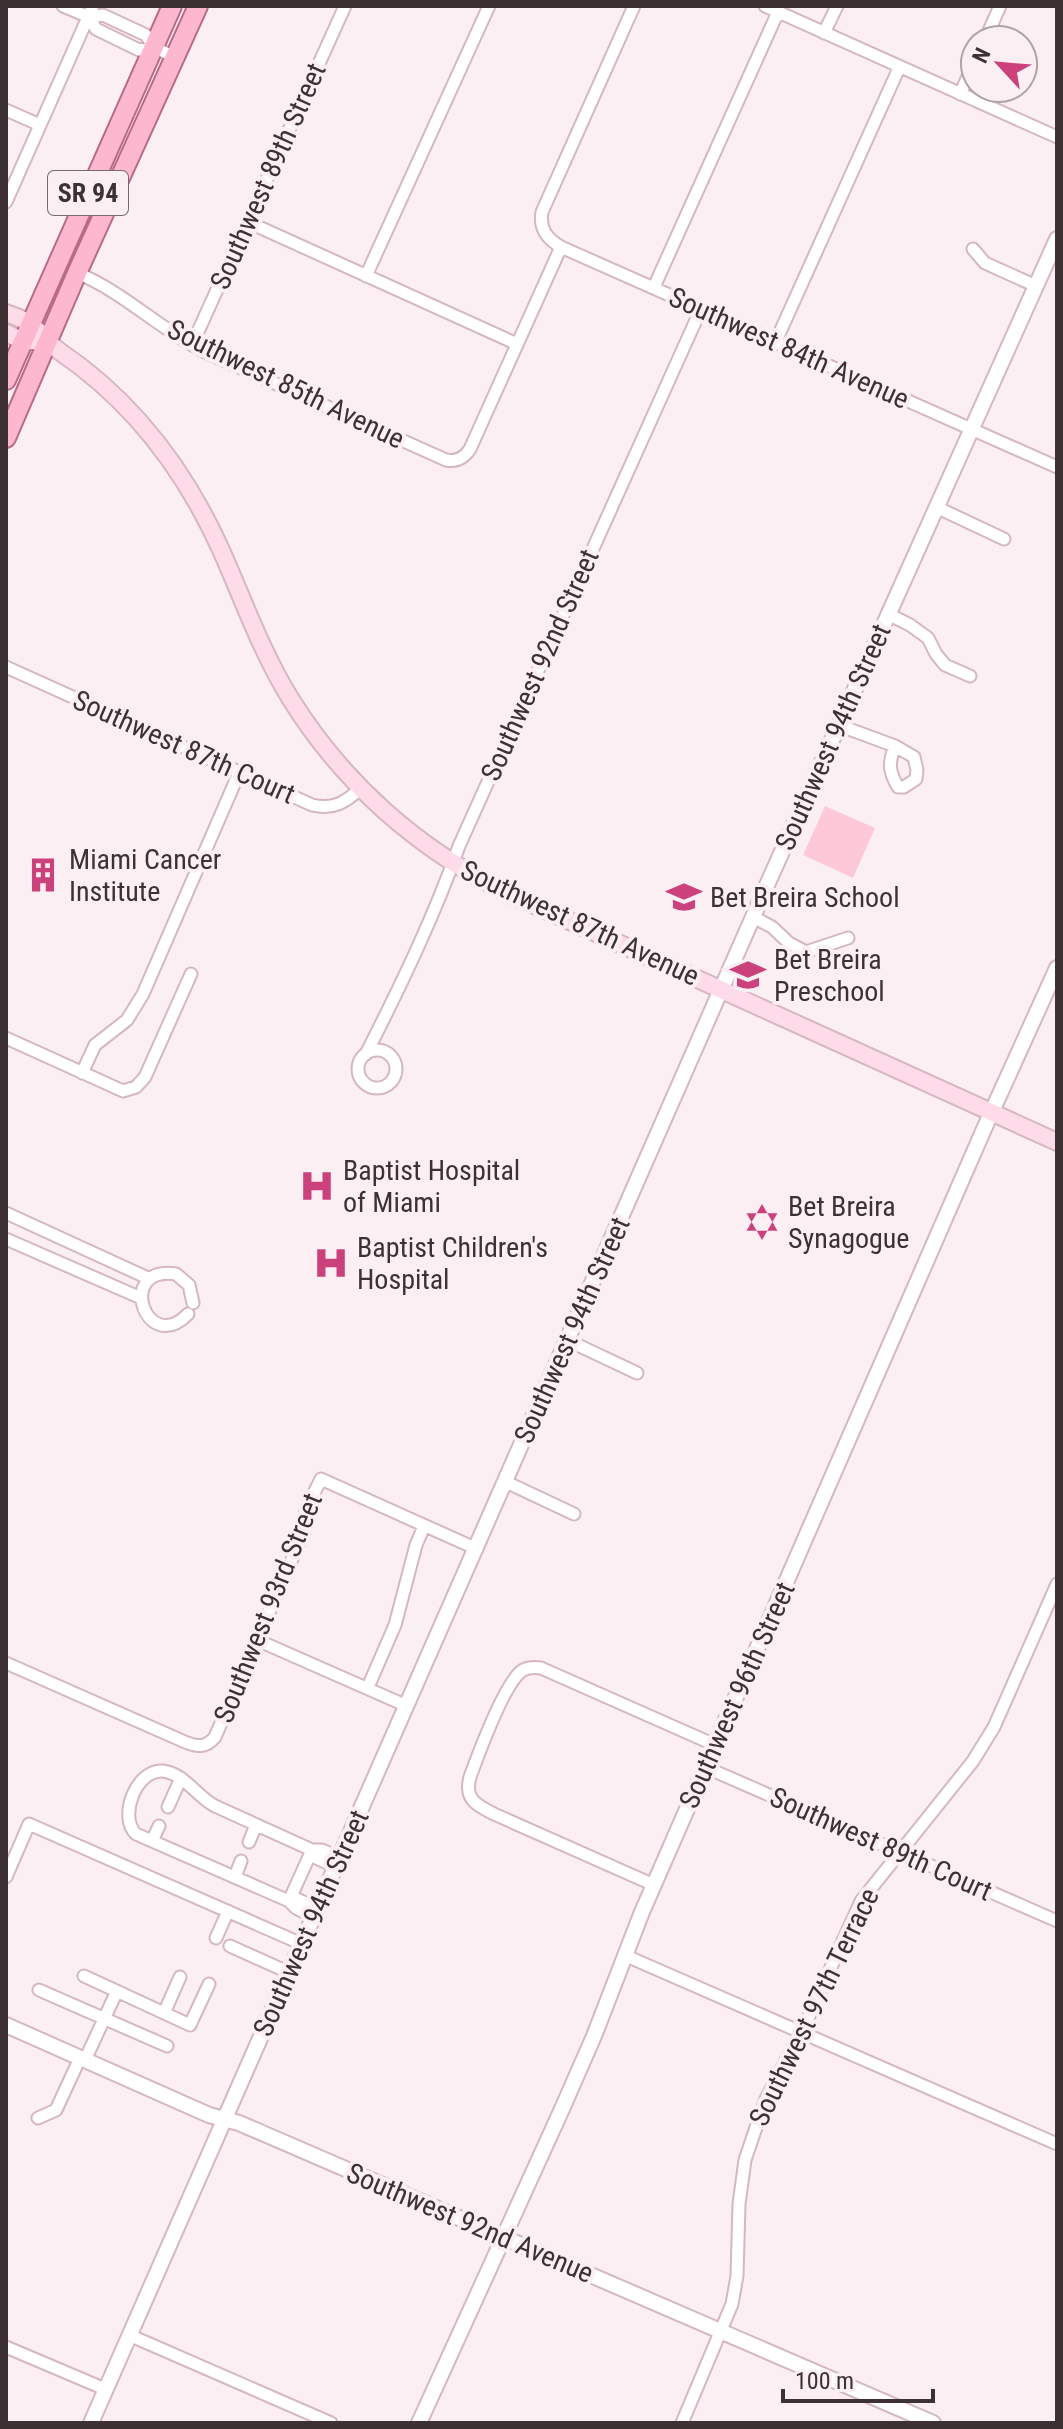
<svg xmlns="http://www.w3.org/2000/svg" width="1063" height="2429" font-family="'Roboto Condensed',sans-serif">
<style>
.green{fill:#fdc9d8}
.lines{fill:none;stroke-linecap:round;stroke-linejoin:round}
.minor-casing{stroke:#d5b7c0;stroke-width:15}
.tertiary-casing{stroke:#d5b7c0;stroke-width:18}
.secondary-casing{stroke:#d5b7c0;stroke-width:20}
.primary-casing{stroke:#b96a85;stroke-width:22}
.minor{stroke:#fff;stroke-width:11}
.tertiary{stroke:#fff;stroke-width:14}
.secondary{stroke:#fedbe8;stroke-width:16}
.primary{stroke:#fdb8d0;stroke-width:18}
.labels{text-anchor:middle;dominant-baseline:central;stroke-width:8;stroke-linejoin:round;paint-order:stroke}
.shield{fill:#fceff3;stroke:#766a6d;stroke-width:2}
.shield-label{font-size:26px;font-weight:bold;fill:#3d3134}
.street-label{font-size:28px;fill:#3d3134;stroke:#fceff3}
.poi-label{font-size:28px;fill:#3d3134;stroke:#fceff3;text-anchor:start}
</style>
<rect width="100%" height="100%" fill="#fceff3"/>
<path class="green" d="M 825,806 L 875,828 L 853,878 L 803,855 Z"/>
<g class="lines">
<g class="minor-casing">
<path id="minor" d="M 63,6 L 89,17 L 96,29 L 139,50 L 153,47
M 634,6 L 542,212 C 539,229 547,239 561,247 L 1057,467
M 765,6 L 1057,137
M 89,17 L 103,15 L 146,35 L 153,47 L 175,57
M 824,33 L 837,6
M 985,40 L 1000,6
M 960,94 L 975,61
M 6,110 L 40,125
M 6,202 L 93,6
M 248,222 L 517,344
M 973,249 L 985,263 L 1036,286
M 77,273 C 124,292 159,329 205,352 L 446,460 C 457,462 464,458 470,449 L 561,247
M 366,276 L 489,6
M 654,287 L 778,12
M 776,341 L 899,68
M 192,345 L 345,6
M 936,507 L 1004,539
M 888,614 L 910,625 L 928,638 L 936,654 L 945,665 L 970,676
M 6,667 L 312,805 C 333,810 345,803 361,788
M 838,725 L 895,746 L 914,757 L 917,770 L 916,779 L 904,787 L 898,787 C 889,772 888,763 895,746
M 753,917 L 772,927 L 789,943 L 806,952 L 848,938
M 6,1038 L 123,1091 L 136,1087 L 145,1077 L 191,974
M358 1069a19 19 0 1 1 38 0a19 19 0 1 1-38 0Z
M 366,1054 C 400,987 434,917 459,846 L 701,309
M 82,1073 L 95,1045 L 127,1020 L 143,994 L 239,773
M 6,1213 L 150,1279
M 6,1239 L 141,1298
M 188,1314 C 146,1357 115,1265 176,1274 L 189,1285 L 193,1303
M 567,1340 L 637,1373
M 506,1482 L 574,1514
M 257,1640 L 407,1706
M 6,1663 L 185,1742 C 197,1747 206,1748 215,1737 L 299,1543 L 307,1507 L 321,1479 L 477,1549
M 368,1687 L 395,1625 L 416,1545 L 424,1526
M 705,1767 L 1057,1921
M 168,1807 L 181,1778
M 152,1841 L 159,1826
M 249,1842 L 256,1825
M 312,1850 L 314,1857 L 336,1867
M 6,1877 L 29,1824 L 302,1944
M 235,1877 L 241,1861
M 654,1885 L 494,1814 C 476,1805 464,1799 470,1777 C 478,1755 505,1681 523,1670 C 529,1667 534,1667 541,1668 L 715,1745
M 289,1901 L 312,1850
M 289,1901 L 297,1899 L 318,1909
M 314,1917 L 296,1908 L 289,1901 L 136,1834 C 118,1817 136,1769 163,1771 C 185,1774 196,1796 215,1806 L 312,1850 L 322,1850 L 340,1858
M 216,1938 L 228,1911
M 230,1946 L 290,1973
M 624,1955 L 1057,2144
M 84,1976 L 190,2025 L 209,1984
M 39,1990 L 167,2046
M 164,2013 L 180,1977
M 85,2060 L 117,1991
M 38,2118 L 56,2110 L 80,2058
M 129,2335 L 331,2423
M 6,2347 L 105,2389
M 682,2423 L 732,2304 L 737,2276 L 739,2204 L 745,2160 L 765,2101 L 809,2016 L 861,1901 L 973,1761 L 994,1727 L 1057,1584"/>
</g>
<g class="tertiary-casing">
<path id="tertiary" d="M 6,2025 L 209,2115 L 239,2123 L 933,2423
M 91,2423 L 767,885 L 1057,239
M 419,2423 L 562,2109 L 594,2036 L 642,1912 L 984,1129 L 1057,968"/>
</g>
<g class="secondary-casing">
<path id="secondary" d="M 6,313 C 13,316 22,318 28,323 C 40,330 48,343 59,351 C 133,401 184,468 221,550 C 243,599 261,651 290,698 C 342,782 418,850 508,893 L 1057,1142
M 6,333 L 23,341 L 35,341"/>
</g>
<g class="primary-casing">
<path id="primary" d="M 6,380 L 172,6
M 6,438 L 77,273 L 198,6"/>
</g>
<use href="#minor" class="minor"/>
<use href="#tertiary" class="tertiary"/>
<use href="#secondary" class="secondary"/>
<use href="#primary" class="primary"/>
</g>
<defs>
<g id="building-bare" transform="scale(2.76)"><path d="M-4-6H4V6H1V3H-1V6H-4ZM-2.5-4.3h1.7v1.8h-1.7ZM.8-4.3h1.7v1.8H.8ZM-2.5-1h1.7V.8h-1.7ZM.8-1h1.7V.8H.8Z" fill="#cb417b" stroke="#fceff3" stroke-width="2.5" paint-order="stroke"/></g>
<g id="school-bare" transform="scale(2.76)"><path d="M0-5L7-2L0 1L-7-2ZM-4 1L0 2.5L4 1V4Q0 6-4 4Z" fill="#cb417b" stroke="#fceff3" stroke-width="2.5" paint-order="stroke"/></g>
<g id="hospital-bare" transform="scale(2.76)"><path d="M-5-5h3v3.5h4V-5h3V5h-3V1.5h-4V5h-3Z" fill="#cb417b" stroke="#fceff3" stroke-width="2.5" paint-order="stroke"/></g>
<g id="synagogue-bare" transform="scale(2.76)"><path d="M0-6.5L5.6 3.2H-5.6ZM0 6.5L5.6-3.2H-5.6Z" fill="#cb417b" stroke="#fceff3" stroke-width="2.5" paint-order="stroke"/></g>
</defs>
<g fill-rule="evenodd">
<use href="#building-bare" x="43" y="875"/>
<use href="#school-bare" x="684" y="897"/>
<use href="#school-bare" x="748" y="975"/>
<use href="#hospital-bare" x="317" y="1186"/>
<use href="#synagogue-bare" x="762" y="1222"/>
<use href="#hospital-bare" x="331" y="1263"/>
</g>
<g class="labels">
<rect class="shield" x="48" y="171" width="80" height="44" rx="6"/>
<g class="shield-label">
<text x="88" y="193">SR 94</text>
</g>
<g class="street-label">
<text transform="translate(268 176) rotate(-66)">Southwest 89th Street</text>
<text transform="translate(789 348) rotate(24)">Southwest 84th Avenue</text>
<text transform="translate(286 384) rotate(26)">Southwest 85th Avenue</text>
<text transform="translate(540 665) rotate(-66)">Southwest 92nd Street</text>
<text transform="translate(833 737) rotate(-66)">Southwest 94th Street</text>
<text transform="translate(184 747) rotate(24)">Southwest 87th Court</text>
<text transform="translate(580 923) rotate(25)">Southwest 87th Avenue</text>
<text transform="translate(572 1330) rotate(-66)">Southwest 94th Street</text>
<text transform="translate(268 1608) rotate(-68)">Southwest 93rd Street</text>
<text transform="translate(737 1695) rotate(-66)">Southwest 96th Street</text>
<text transform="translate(881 1844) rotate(24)">Southwest 89th Court</text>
<text transform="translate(311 1923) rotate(-66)">Southwest 94th Street</text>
<text transform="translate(814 2007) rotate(-64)">Southwest 97th Terrace</text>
<text transform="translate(470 2223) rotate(23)">Southwest 92nd Avenue</text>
</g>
<g class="poi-label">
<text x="69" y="859">Miami Cancer<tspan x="69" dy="32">Institute</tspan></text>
<text x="710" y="897">Bet Breira School</text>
<text x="774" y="959">Bet Breira<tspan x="774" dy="32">Preschool</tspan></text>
<text x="343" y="1170">Baptist Hospital<tspan x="343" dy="32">of Miami</tspan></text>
<text x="788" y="1206">Bet Breira<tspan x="788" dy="32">Synagogue</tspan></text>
<text x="357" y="1247">Baptist Children's<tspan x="357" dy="32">Hospital</tspan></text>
</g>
</g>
<rect width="1063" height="2429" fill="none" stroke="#3d3134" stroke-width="16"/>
<g transform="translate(999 64) rotate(296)"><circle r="38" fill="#fceff3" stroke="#b0a3a7" stroke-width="2"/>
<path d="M0-6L14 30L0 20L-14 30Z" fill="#cb417b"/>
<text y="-12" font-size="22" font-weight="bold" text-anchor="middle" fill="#3d3134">N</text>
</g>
<path d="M783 2389v12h150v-12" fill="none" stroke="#3d3134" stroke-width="4"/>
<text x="795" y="2389" font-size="24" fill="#3d3134" stroke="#fceff3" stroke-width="6" paint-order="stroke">100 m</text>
</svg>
